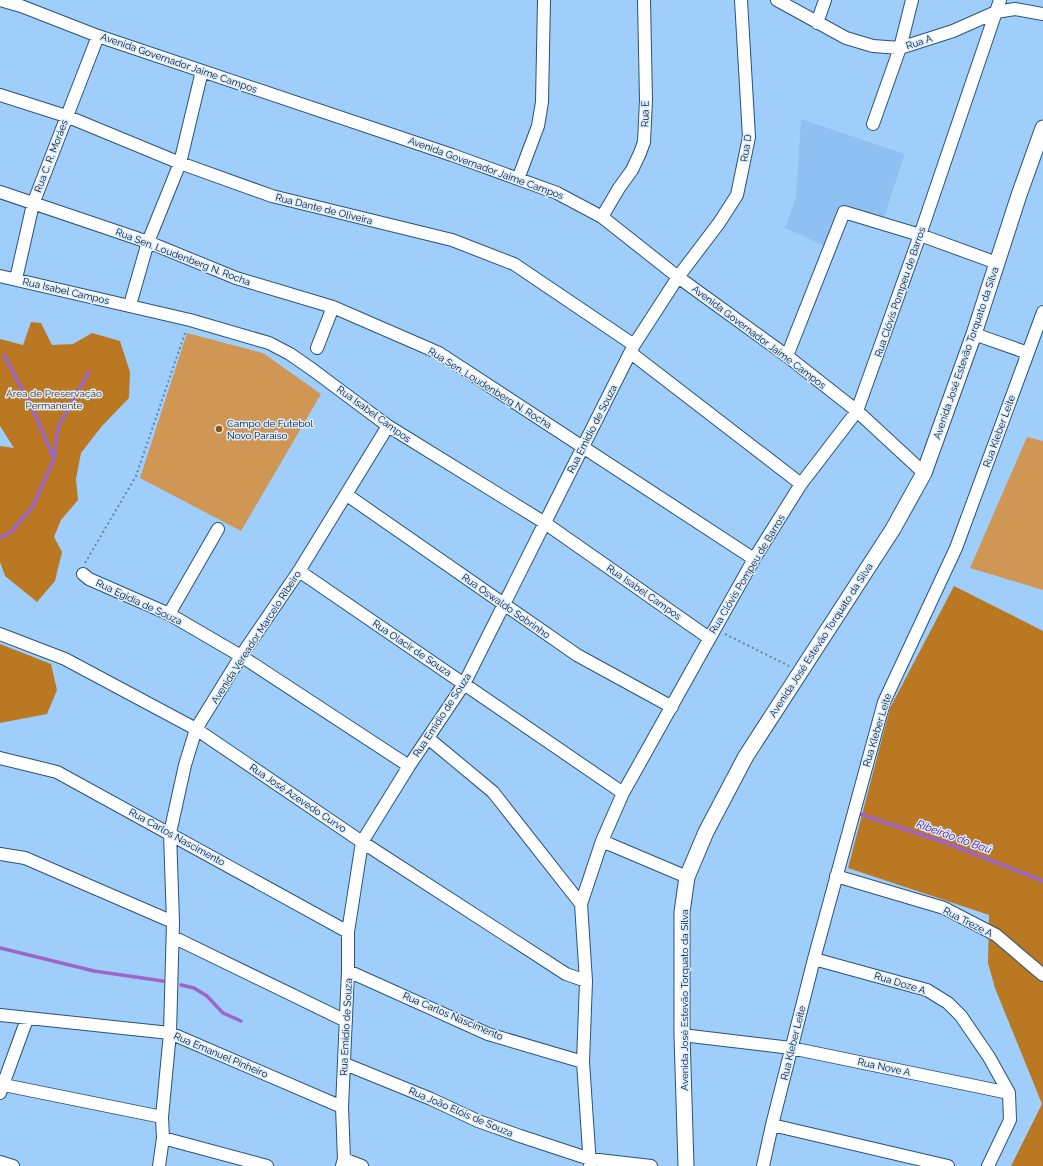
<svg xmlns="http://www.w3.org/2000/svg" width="1043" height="1166" font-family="Raleway,sans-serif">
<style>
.built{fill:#8ec1f1}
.green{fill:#d09654}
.forest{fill:#ba7823}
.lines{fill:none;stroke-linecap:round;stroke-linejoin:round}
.stream{stroke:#9d65ca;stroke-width:3.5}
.minor-casing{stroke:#285379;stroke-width:14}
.major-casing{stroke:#285379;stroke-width:17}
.path{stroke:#6284a5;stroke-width:2;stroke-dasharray:2 3;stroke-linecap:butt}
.minor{stroke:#fff;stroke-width:12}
.major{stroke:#fff;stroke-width:15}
.poi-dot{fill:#8d5709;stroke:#daecfe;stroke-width:1.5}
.labels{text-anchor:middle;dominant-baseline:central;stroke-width:3;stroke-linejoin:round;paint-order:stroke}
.street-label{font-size:10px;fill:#051726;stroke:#daecfe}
.park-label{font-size:10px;fill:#523001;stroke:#daecfe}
.poi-label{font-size:10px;fill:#051726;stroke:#daecfe;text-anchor:start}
.water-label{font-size:11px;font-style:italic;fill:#5c068a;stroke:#daecfe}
</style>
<rect width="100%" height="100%" fill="#a0cefb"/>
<path class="built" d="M 801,119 L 905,154 L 883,220 L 843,209 L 825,246 L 785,228 L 796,198 Z"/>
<path class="green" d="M 187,333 L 263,353 L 321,394 L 241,531 L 140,478 Z
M 1027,437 L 1043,441 L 1043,590 L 970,568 Z"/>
<path class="forest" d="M 31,322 L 41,323 L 52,345 L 73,344 L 92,333 L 120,341 L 130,372 L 129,398 L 102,426 L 81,453 L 76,479 L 78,500 L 61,520 L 54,537 L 62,552 L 55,581 L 37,602 L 5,576 L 0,562 L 0,446 L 14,448 L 0,426 L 0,339 L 23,345 Z
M 954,586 L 1043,631 L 1043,1166 L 1011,1166 L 1042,1104 L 995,988 L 988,963 L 989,915 L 848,868 L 890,708 Z
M 0,644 L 51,664 L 57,690 L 47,714 L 0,723 Z"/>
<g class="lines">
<path class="stream" d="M 4,355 L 35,414 L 54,459
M 0,538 L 11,532 L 33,506 L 54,459 L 58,427 L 89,372
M 857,813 L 949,844 L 1043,881
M 0,948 L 94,971 L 163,981
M 181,985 L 194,988 L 207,996 L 223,1013 L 241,1021"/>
<g class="minor-casing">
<path id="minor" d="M 0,0 L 21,6 L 98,36 L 452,155 L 557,193 L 602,217 L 678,277 L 787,356 L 857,411 L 924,473
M 777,0 L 846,38 L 873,46 L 900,48 L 953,31 L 996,12 L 1015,9 L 1043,14
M 817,23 L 825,0
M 0,95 L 66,116 L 180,163 L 272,196 L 452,240 L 514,264 L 634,345
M 873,124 L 900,48 L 912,0
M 518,179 L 538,126 L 542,102 L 544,0
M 0,192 L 148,242 L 236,278 L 333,307 L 439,353 L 754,559
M 602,217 L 619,188 L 632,170 L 640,153 L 644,142 L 646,100 L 644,0
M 0,276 L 190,320 L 269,343 L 290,354 L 313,370 L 388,426 L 545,523 L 709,638
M 16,279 L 33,204 L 98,36
M 130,305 L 148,242 L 180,163 L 202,71
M 974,334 L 1028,353
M 317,348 L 333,307
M 631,353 L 801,484
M 787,356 L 844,212 L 920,235 L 997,263
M 347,495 L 577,655 L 672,707
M 299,571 L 623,793
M 83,574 L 89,579 L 169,614 L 241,656 L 409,766
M 169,614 L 218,529
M 0,634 L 65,659 L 196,729 L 362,842 L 566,974 L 586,981
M 428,738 L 493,792 L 581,904
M 0,758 L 57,772 L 348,932
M 602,841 L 687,877
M 0,854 L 25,858 L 173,922
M 836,876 L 944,908 L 996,935 L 1043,975
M 173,937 L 346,1021
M 814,959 L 927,990 L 948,1003 L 961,1016 L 989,1057 L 1009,1093 L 1010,1120 L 988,1166
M 348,971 L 488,1034 L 583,1062
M 0,1015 L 170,1033 L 342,1107
M 682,1035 L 791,1048 L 1009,1093
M 345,1064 L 431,1099 L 478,1121 L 520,1136 L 590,1159 L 651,1166
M 4,1085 L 162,1117
M 0,1093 L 27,1019
M 772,1125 L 948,1166
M 163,1138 L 267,1166
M 344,1159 L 362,1166
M 0,1162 L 13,1166
M 159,1166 L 163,1138 L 162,1117 L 170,1033 L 173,922 L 170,833 L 185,765 L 196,729 L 241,656 L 299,571 L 388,426
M 342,1166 L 344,1159 L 342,1107 L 348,971 L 348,932 L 362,842 L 409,766 L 464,684 L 634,345 L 678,277 L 719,223 L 737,195 L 749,137 L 741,0
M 590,1166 L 583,1062 L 586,981 L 581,904 L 602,841 L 623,793 L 754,559 L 801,484 L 857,411 L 920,235 L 1000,0
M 763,1166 L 772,1125 L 814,959 L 884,702 L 956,548 L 1043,312"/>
</g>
<g class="major-casing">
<path id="major" d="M 686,1166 L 682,1035 L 682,912 L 687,877 L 706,832 L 746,756 L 893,529 L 924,473 L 974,334 L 1019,195 L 1043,128"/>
</g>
<path class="path" d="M 85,563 L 136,476 L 186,330
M 725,634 L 789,666"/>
<use href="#minor" class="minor"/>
<use href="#major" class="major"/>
</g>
<circle class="poi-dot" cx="219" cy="429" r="4"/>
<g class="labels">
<g class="street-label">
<text transform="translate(919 42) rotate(-18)">Rua A</text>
<text transform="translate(179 63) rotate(19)">Avenida Governador Jaime Campos</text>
<text transform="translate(645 114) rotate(-89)">Rua E</text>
<text transform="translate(746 148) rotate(-81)">Rua D</text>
<text transform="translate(51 156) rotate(-69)">Rua C. R. Moráes</text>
<text transform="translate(486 168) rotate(20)">Avenida Governador Jaime Campos</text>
<text transform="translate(324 209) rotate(14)">Rua Dante de Oliveira</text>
<text transform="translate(183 257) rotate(21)">Rua Sen. Loudenberg N. Rocha</text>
<text transform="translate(66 291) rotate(13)">Rua Isabel Campos</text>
<text transform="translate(900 292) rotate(-71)">Rua Clóvis Pompeu de Barros</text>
<text transform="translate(759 337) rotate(37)">Avenida Governador Jaime Campos</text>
<text transform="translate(966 353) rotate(-71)">Avenida José Estevão Torquato da Silva</text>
<text transform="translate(490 388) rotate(32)">Rua Sen. Loudenberg N. Rocha</text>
<text transform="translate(374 414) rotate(36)">Rua Isabel Campos</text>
<text transform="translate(592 429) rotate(-63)">Rua Emidio de Souza</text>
<text transform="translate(999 431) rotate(-70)">Rua Kleber Leite</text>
<text transform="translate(747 574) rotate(-59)">Rua Clóvis Pompeu de Barros</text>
<text transform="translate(644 592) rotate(35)">Rua Isabel Campos</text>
<text transform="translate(139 602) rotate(25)">Rua Egidia de Souza</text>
<text transform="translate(506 606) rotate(35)">Rua Oswaldo Sobrinho</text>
<text transform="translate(256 637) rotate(-57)">Avenida Vereador Marcelo Ribeiro</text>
<text transform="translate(821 640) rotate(-57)">Avenida José Estevão Torquato da Silva</text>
<text transform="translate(412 648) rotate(34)">Rua Olacir de Souza</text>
<text transform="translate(442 715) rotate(-57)">Rua Emidio de Souza</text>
<text transform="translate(877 730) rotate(-73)">Rua Kleber Leite</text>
<text transform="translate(298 798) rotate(34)">Rua José Azevedo Curvo</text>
<text transform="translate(177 837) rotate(29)">Rua Carlos Nascimento</text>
<text transform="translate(968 922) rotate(27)">Rua Treze A</text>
<text transform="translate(900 983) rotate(17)">Rua Doze A</text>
<text transform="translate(684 1000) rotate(-90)">Avenida José Estevão Torquato da Silva</text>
<text transform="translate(453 1016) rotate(23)">Rua Carlos Nascimento</text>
<text transform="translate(346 1027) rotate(-87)">Rua Emidio de Souza</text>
<text transform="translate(793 1043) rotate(-76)">Rua Kleber Leite</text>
<text transform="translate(221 1055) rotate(23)">Rua Emanuel Pinheiro</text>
<text transform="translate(884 1067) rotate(12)">Rua Nove A</text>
<text transform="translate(461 1112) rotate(23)">Rua João Elóis de Souza</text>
</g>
<g class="park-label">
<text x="54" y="393">Área de Preservação<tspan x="54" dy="12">Permanente</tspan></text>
</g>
<g class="poi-label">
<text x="227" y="423">Campo de Futebol<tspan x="227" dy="12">Novo Paraíso</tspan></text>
</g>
<g class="water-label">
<text transform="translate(954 837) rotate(20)">Ribeirão do Baú</text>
</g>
</g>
</svg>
